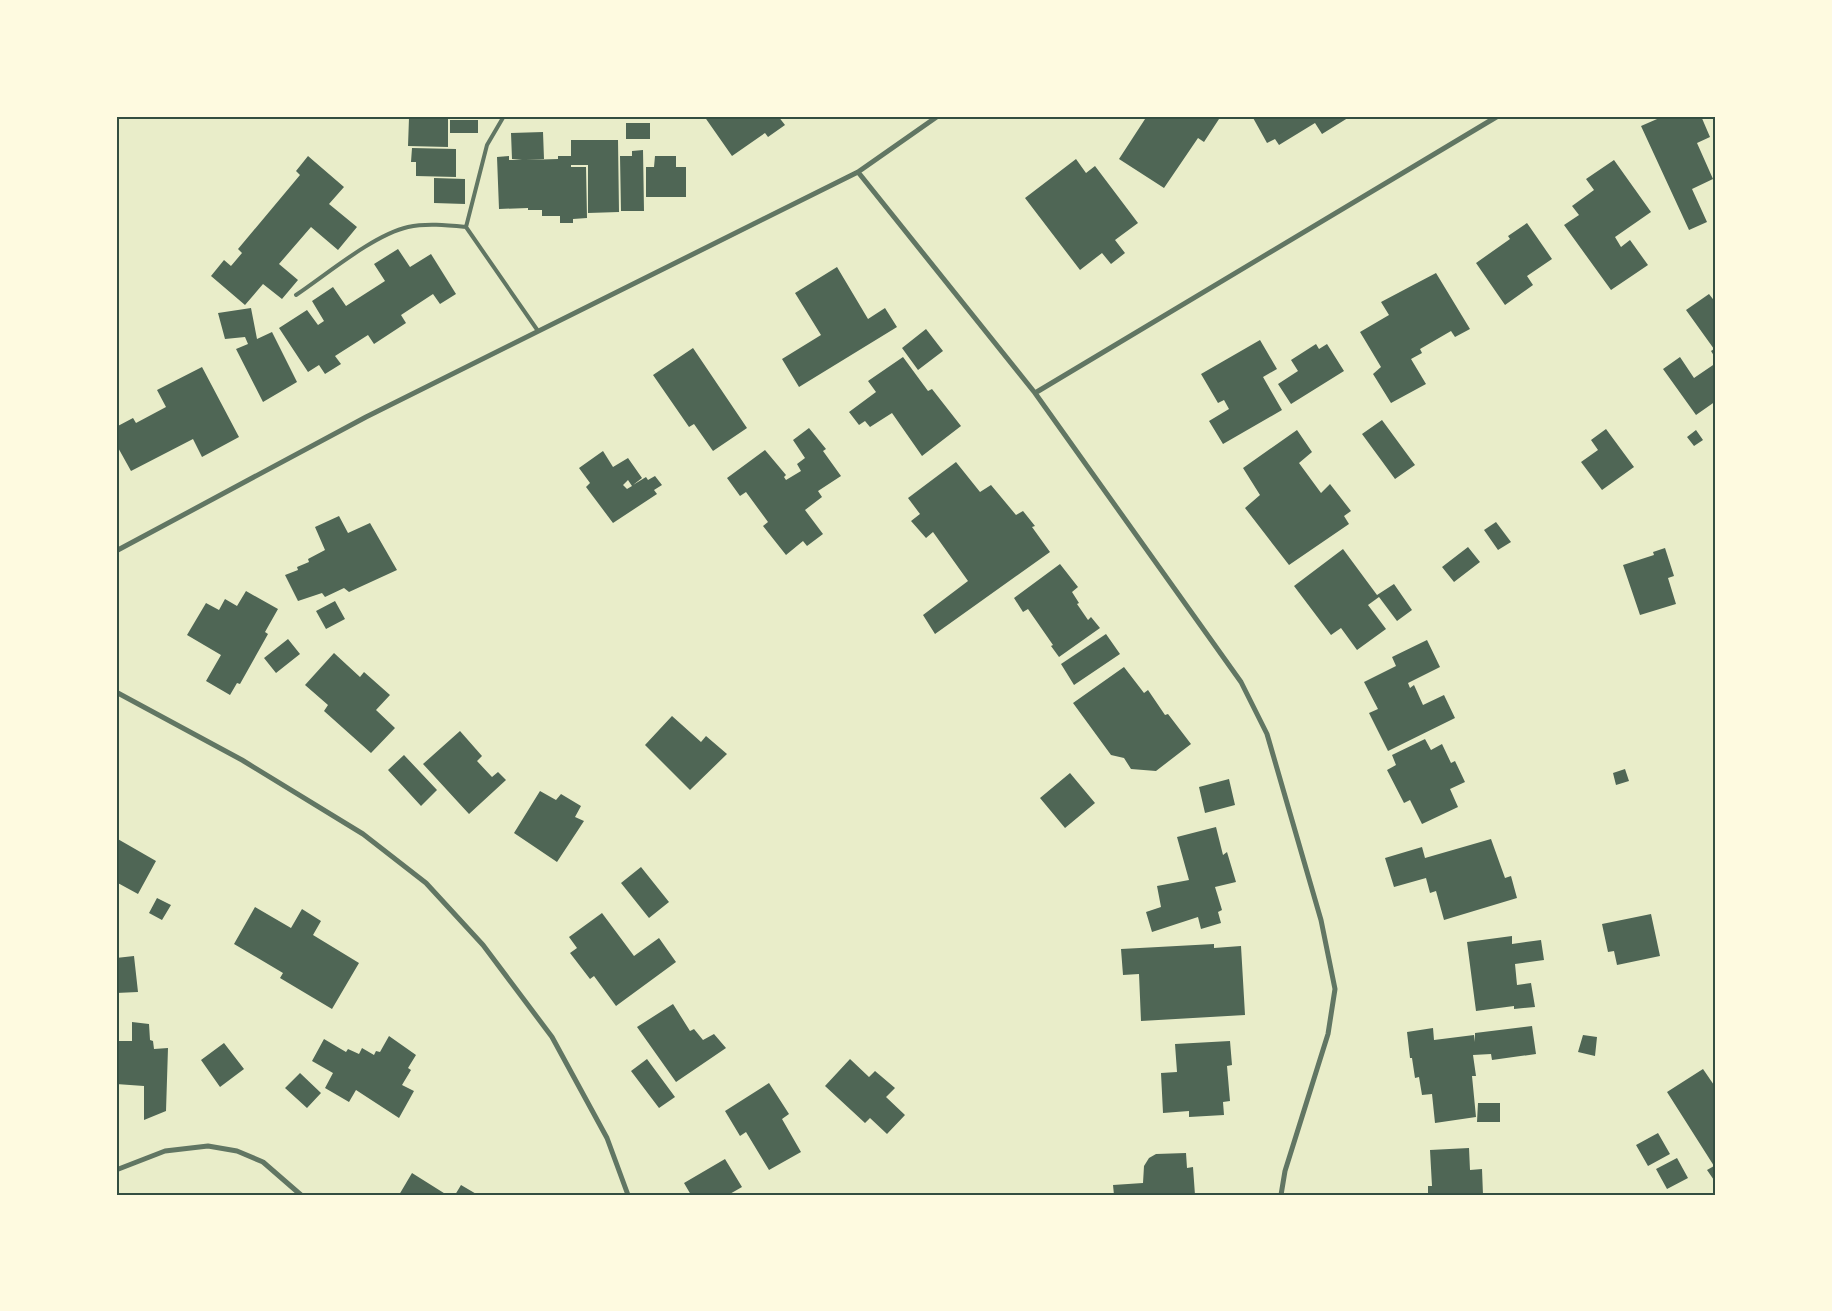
<svg xmlns="http://www.w3.org/2000/svg" width="1832" height="1311" font-family="Arial,sans-serif">
<style>
.building{fill:#4f6655;fill-rule:evenodd}
.lines{fill:none;stroke-linecap:round;stroke-linejoin:round}
.service{stroke:#617663;stroke-width:4}
.minor{stroke:#617663;stroke-width:5}
.neatline{fill:none;stroke:#344e41;stroke-width:2}
</style>
<rect width="100%" height="100%" fill="#e9edc9"/>
<path class="building" d="M 704,116 L 778,116 L 785,125 L 768,137 L 765,133 L 732,156 Z
M 1147,116 L 1215,116 L 1219,119 L 1204,142 L 1198,138 L 1164,188 L 1119,159 Z
M 1252,116 L 1351,116 L 1322,134 L 1315,123 L 1279,145 L 1275,139 L 1267,143 Z
M 1664,116 L 1701,116 L 1710,137 L 1697,143 L 1713,179 L 1692,189 L 1707,222 L 1689,230 L 1641,126 Z
M 409,118 L 448,119 L 448,147 L 408,146 Z
M 450,120 L 478,120 L 478,133 L 450,133 Z
M 626,123 L 650,123 L 650,139 L 626,139 Z
M 543,132 L 544,159 L 526,160 L 558,159 L 558,156 L 571,156 L 571,140 L 618,140 L 619,212 L 588,213 L 588,165 L 571,165 L 571,167 L 586,167 L 587,218 L 573,219 L 573,223 L 560,223 L 560,216 L 542,216 L 542,210 L 528,210 L 528,208 L 499,209 L 497,157 L 509,156 L 509,160 L 522,160 L 512,159 L 511,133 Z
M 412,148 L 456,149 L 456,177 L 416,176 L 416,162 L 411,162 Z
M 643,150 L 644,211 L 621,211 L 620,156 L 632,156 L 632,151 Z
M 308,156 L 344,187 L 329,204 L 357,227 L 338,250 L 311,227 L 279,264 L 298,280 L 282,299 L 263,284 L 245,305 L 211,276 L 224,260 L 231,266 L 242,253 L 238,249 L 300,175 L 296,171 Z
M 655,156 L 676,156 L 676,167 L 686,167 L 686,197 L 646,197 L 646,167 L 654,167 Z
M 1076,159 L 1086,173 L 1095,166 L 1138,223 L 1115,240 L 1125,253 L 1111,264 L 1102,253 L 1080,270 L 1025,198 Z
M 1614,160 L 1651,212 L 1615,237 L 1621,247 L 1630,240 L 1648,265 L 1611,290 L 1564,225 L 1579,215 L 1572,206 L 1594,190 L 1586,179 Z
M 434,178 L 465,179 L 465,204 L 434,203 Z
M 1527,223 L 1552,259 L 1527,276 L 1533,285 L 1505,305 L 1476,263 L 1510,239 L 1508,236 Z
M 398,249 L 410,267 L 431,254 L 456,294 L 440,304 L 433,294 L 401,315 L 406,323 L 374,344 L 368,335 L 335,356 L 341,364 L 325,374 L 319,365 L 308,372 L 279,328 L 307,310 L 318,325 L 324,321 L 312,301 L 333,287 L 346,306 L 385,281 L 374,264 Z
M 837,267 L 868,319 L 885,308 L 897,327 L 799,387 L 782,359 L 821,335 L 795,293 Z
M 1436,273 L 1470,329 L 1455,337 L 1451,331 L 1420,349 L 1422,353 L 1411,359 L 1426,384 L 1391,403 L 1373,374 L 1381,367 L 1360,332 L 1389,315 L 1381,302 Z
M 1709,294 L 1716,303 L 1716,359 L 1711,351 L 1714,349 L 1686,310 Z
M 251,308 L 257,339 L 272,332 L 297,382 L 263,402 L 236,349 L 248,344 L 245,337 L 225,339 L 218,313 Z
M 926,329 L 943,351 L 918,370 L 902,348 Z
M 1260,340 L 1277,369 L 1263,377 L 1282,410 L 1223,444 L 1209,421 L 1229,409 L 1224,400 L 1218,403 L 1201,374 Z
M 1316,344 L 1319,349 L 1327,344 L 1344,371 L 1291,404 L 1278,384 L 1298,371 L 1291,360 Z
M 693,348 L 747,428 L 713,451 L 694,424 L 689,427 L 653,375 Z
M 903,357 L 928,391 L 932,389 L 961,426 L 922,456 L 892,413 L 870,427 L 865,421 L 859,425 L 849,412 L 876,392 L 868,381 Z
M 1680,357 L 1694,378 L 1716,363 L 1716,401 L 1696,415 L 1663,369 Z
M 202,367 L 239,437 L 202,457 L 193,439 L 131,471 L 116,444 L 116,427 L 133,418 L 136,423 L 166,407 L 157,390 Z
M 1382,420 L 1415,465 L 1395,479 L 1362,434 Z
M 809,428 L 826,449 L 823,451 L 841,476 L 818,491 L 822,497 L 805,510 L 823,534 L 807,546 L 803,541 L 786,555 L 763,526 L 768,522 L 746,492 L 740,496 L 727,478 L 765,450 L 786,475 L 784,477 L 786,480 L 801,471 L 797,464 L 805,458 L 793,440 Z
M 1606,429 L 1634,467 L 1602,490 L 1581,462 L 1598,450 L 1591,440 Z
M 1297,430 L 1312,452 L 1299,463 L 1321,493 L 1330,484 L 1351,511 L 1344,516 L 1349,524 L 1289,565 L 1245,508 L 1260,495 L 1243,468 Z
M 1696,430 L 1703,440 L 1694,446 L 1687,437 Z
M 603,451 L 613,467 L 628,458 L 642,478 L 633,485 L 646,477 L 648,480 L 655,476 L 662,485 L 654,490 L 657,494 L 613,523 L 586,487 L 590,483 L 579,468 ZM 628,480 L 632,486 L 627,489 L 623,485 Z
M 956,462 L 980,492 L 991,485 L 1016,515 L 1023,511 L 1035,526 L 1032,527 L 1050,552 L 935,634 L 923,615 L 968,581 L 933,532 L 926,538 L 911,521 L 920,514 L 908,498 Z
M 339,516 L 348,533 L 370,523 L 397,570 L 349,592 L 344,588 L 325,597 L 322,593 L 298,601 L 285,575 L 298,570 L 297,567 L 309,562 L 308,559 L 325,550 L 315,527 Z
M 1496,522 L 1511,542 L 1498,550 L 1484,530 Z
M 1468,547 L 1480,562 L 1454,582 L 1442,567 Z
M 1665,548 L 1674,576 L 1668,578 L 1676,604 L 1640,615 L 1623,565 L 1654,555 L 1653,552 Z
M 1343,549 L 1377,595 L 1394,584 L 1412,610 L 1397,621 L 1379,597 L 1368,605 L 1386,629 L 1357,650 L 1341,628 L 1331,635 L 1294,586 Z
M 1060,564 L 1078,587 L 1072,592 L 1079,603 L 1077,604 L 1088,620 L 1091,617 L 1100,628 L 1059,657 L 1051,646 L 1053,645 L 1028,609 L 1023,612 L 1014,598 Z
M 246,591 L 278,609 L 265,632 L 268,634 L 240,684 L 237,683 L 230,695 L 206,681 L 221,655 L 187,635 L 206,603 L 219,610 L 225,599 L 237,606 Z
M 335,601 L 345,619 L 326,629 L 316,611 Z
M 1106,634 L 1120,654 L 1074,685 L 1061,664 Z
M 288,639 L 300,654 L 276,673 L 264,658 Z
M 1427,640 L 1440,667 L 1408,683 L 1410,688 L 1414,685 L 1423,705 L 1444,695 L 1455,718 L 1388,751 L 1369,713 L 1378,709 L 1364,682 L 1396,666 L 1392,657 Z
M 334,653 L 360,677 L 364,672 L 390,695 L 376,710 L 395,728 L 371,753 L 324,711 L 328,705 L 305,685 Z
M 1124,667 L 1144,693 L 1148,690 L 1165,715 L 1168,714 L 1191,744 L 1156,771 L 1131,769 L 1124,758 L 1111,755 L 1073,703 Z
M 672,716 L 701,742 L 706,736 L 727,754 L 690,790 L 645,745 Z
M 460,731 L 482,756 L 477,761 L 492,777 L 498,772 L 506,780 L 469,814 L 423,764 Z
M 1425,739 L 1431,750 L 1442,744 L 1451,763 L 1455,761 L 1465,782 L 1450,789 L 1458,807 L 1422,824 L 1410,800 L 1404,803 L 1387,770 L 1396,765 L 1392,755 Z
M 404,755 L 437,790 L 421,806 L 388,770 Z
M 1625,769 L 1629,781 L 1616,785 L 1613,773 Z
M 1070,773 L 1095,803 L 1065,828 L 1040,798 Z
M 1229,779 L 1235,805 L 1205,813 L 1199,787 Z
M 540,791 L 556,800 L 561,794 L 581,806 L 575,817 L 584,821 L 557,862 L 514,833 Z
M 1216,827 L 1223,855 L 1227,852 L 1236,882 L 1215,887 L 1222,910 L 1218,912 L 1221,923 L 1201,929 L 1198,917 L 1152,932 L 1146,912 L 1161,907 L 1157,886 L 1189,880 L 1177,837 Z
M 116,838 L 156,861 L 138,894 L 116,882 Z
M 1491,839 L 1505,878 L 1511,876 L 1517,898 L 1444,920 L 1436,891 L 1430,893 L 1426,878 L 1394,887 L 1385,858 L 1422,847 L 1425,858 Z
M 641,867 L 669,902 L 649,918 L 621,883 Z
M 157,898 L 171,905 L 162,920 L 149,913 Z
M 255,907 L 291,928 L 302,909 L 321,921 L 313,935 L 359,963 L 332,1009 L 280,978 L 283,973 L 234,944 Z
M 602,913 L 634,956 L 659,938 L 676,962 L 616,1006 L 594,976 L 590,979 L 570,953 L 577,948 L 569,937 Z
M 1651,914 L 1660,956 L 1617,965 L 1614,951 L 1608,952 L 1602,924 Z
M 1512,936 L 1512,944 L 1541,940 L 1544,960 L 1515,964 L 1517,985 L 1531,983 L 1535,1007 L 1514,1009 L 1514,1006 L 1476,1011 L 1467,942 Z
M 1214,944 L 1214,948 L 1241,946 L 1245,1015 L 1141,1021 L 1139,974 L 1123,975 L 1121,949 Z
M 134,956 L 138,992 L 116,993 L 116,958 Z
M 673,1004 L 690,1031 L 694,1029 L 703,1040 L 714,1034 L 726,1048 L 676,1082 L 637,1027 Z
M 132,1022 L 149,1024 L 150,1040 L 153,1041 L 154,1049 L 168,1048 L 166,1111 L 144,1120 L 144,1086 L 116,1084 L 116,1041 L 132,1041 Z
M 1532,1026 L 1536,1054 L 1492,1060 L 1491,1054 L 1473,1055 L 1476,1076 L 1472,1076 L 1476,1117 L 1435,1123 L 1432,1094 L 1422,1095 L 1419,1077 L 1415,1078 L 1412,1058 L 1410,1058 L 1407,1032 L 1433,1028 L 1434,1040 L 1474,1035 L 1475,1042 L 1475,1033 Z
M 1583,1035 L 1597,1037 L 1595,1056 L 1578,1052 Z
M 389,1036 L 416,1055 L 408,1068 L 411,1070 L 402,1085 L 414,1091 L 399,1118 L 356,1090 L 349,1102 L 325,1088 L 333,1073 L 312,1061 L 324,1039 L 346,1052 L 348,1049 L 359,1054 L 362,1048 L 374,1055 L 376,1051 L 380,1052 Z
M 1230,1041 L 1232,1065 L 1227,1066 L 1230,1101 L 1223,1102 L 1224,1115 L 1189,1117 L 1189,1111 L 1163,1113 L 1161,1073 L 1177,1072 L 1175,1044 Z
M 224,1043 L 244,1069 L 220,1087 L 201,1060 Z
M 647,1059 L 675,1097 L 659,1108 L 631,1071 Z
M 850,1059 L 869,1077 L 875,1071 L 895,1088 L 886,1097 L 905,1115 L 887,1134 L 870,1118 L 865,1123 L 825,1086 Z
M 1703,1069 L 1716,1088 L 1716,1183 L 1707,1170 L 1714,1166 L 1667,1092 Z
M 300,1073 L 321,1093 L 307,1108 L 285,1088 Z
M 769,1083 L 789,1114 L 782,1119 L 801,1152 L 769,1170 L 746,1132 L 740,1136 L 725,1111 Z
M 1478,1103 L 1500,1103 L 1500,1122 L 1477,1122 Z
M 1658,1133 L 1670,1154 L 1648,1166 L 1636,1145 Z
M 1469,1148 L 1470,1170 L 1482,1169 L 1483,1195 L 1428,1195 L 1428,1186 L 1432,1186 L 1430,1150 Z
M 1186,1153 L 1187,1168 L 1193,1167 L 1195,1195 L 1114,1195 L 1113,1185 L 1143,1183 L 1144,1166 L 1149,1158 L 1156,1154 Z
M 1677,1158 L 1688,1178 L 1667,1189 L 1656,1169 Z
M 725,1159 L 742,1187 L 728,1195 L 691,1195 L 684,1183 Z
M 412,1173 L 447,1195 L 399,1195 Z
M 461,1185 L 478,1195 L 455,1195 Z"/>
<g class="lines">
<path class="service" d="M 466,227 L 487,145 L 504,116
M 296,295 C 326,275 373,235 408,227 C 426,223 446,225 466,227 L 538,331"/>
<path class="minor" d="M 858,172 L 1035,393 L 1241,682 L 1267,734 L 1321,920 L 1335,989 L 1328,1034 L 1285,1171 L 1281,1195
M 1035,393 L 1498,116
M 116,551 L 366,417 L 858,172 L 938,116
M 116,692 L 242,760 L 363,834 L 426,883 L 483,945 L 552,1037 L 607,1138 L 628,1195
M 116,1170 L 165,1151 L 208,1146 L 237,1151 L 263,1162 L 301,1195"/>
</g>
<rect width="1832" height="1311" fill="none" stroke="#fefae0" stroke-width="235"/>
<rect x="118" y="118" width="1596" height="1076" class="neatline"/>
</svg>
